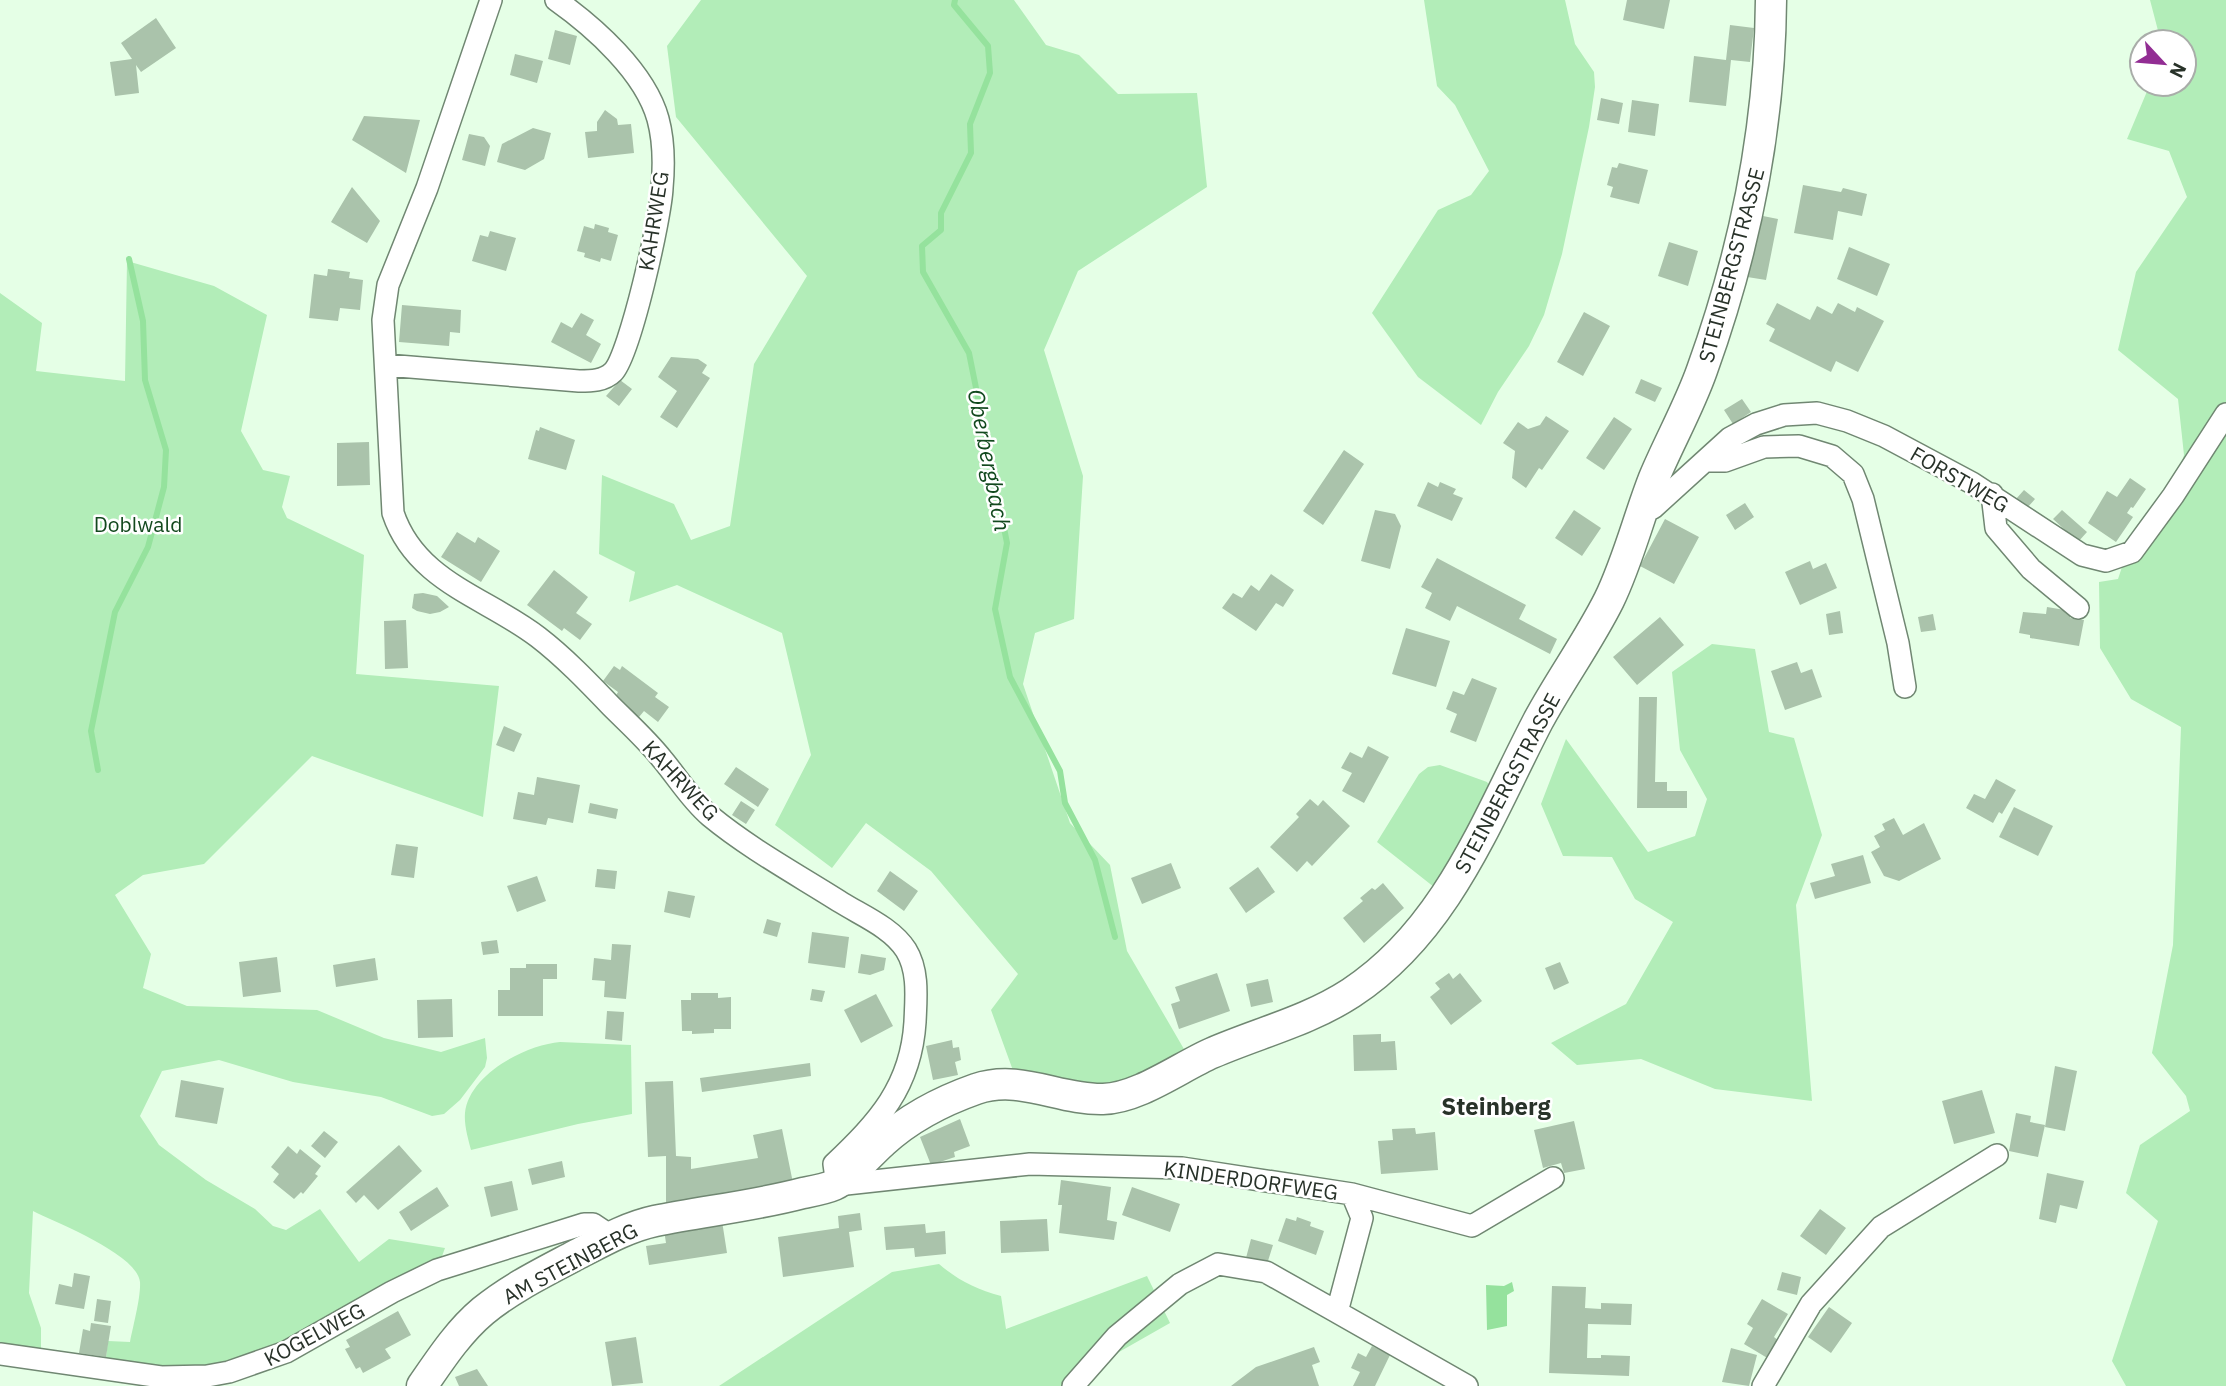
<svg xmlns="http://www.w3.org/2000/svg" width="2226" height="1386" font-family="'IBM Plex Sans',sans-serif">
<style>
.green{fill:#b2edb8}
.water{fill:#95e29d}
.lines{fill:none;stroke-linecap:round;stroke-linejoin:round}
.stream{stroke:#95e29d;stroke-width:6}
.building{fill:#aac3ab}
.street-casing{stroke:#708772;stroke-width:24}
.secondary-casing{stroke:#708772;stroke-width:33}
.street{stroke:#fff;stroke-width:21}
.secondary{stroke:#fff;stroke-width:30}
.labels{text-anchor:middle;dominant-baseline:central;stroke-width:5;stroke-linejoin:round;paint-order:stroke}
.street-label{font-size:21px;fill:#283229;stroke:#fff}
.park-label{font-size:21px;fill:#13491e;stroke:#fff}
.water-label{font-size:23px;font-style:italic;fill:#12491e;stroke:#fff}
.quarter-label{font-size:24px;font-weight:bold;fill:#283229;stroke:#fff}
</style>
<rect width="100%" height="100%" fill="#e5ffe6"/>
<path class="green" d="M 701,0 L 1014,0 L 1046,45 L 1079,55 L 1118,94 L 1197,93 L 1207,187 L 1078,271 L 1044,350 L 1083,476 L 1074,619 L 1035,633 L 1023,684 L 1070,823 L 1110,865 L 1127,951 L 1188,1056 L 1102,1089 L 1015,1076 L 991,1010 L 1018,974 L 931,871 L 866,823 L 832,868 L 775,825 L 811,755 L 782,633 L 677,585 L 629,602 L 635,572 L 599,554 L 602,475 L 674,504 L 691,540 L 730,526 L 754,364 L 807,276 L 676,117 L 667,46 Z
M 1424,0 L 1565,0 L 1575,44 L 1594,72 L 1595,87 L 1589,127 L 1562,254 L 1544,315 L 1529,346 L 1498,392 L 1481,425 L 1418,377 L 1372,313 L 1438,210 L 1471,195 L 1489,171 L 1455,105 L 1437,86 Z
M 2150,0 L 2226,0 L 2226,1386 L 2126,1386 L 2112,1361 L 2158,1221 L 2126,1193 L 2140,1145 L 2190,1111 L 2186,1096 L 2152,1053 L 2173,945 L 2181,727 L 2131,699 L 2100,648 L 2099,582 L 2118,579 L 2129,546 L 2179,470 L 2184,455 L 2178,399 L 2118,350 L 2136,272 L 2187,197 L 2169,151 L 2127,139 L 2148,89 L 2153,84 L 2184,84 L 2184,42 L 2161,42 Z
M 127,261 L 214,286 L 267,315 L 241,431 L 263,470 L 290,476 L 282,507 L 287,518 L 364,555 L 356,674 L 499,686 L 483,817 L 312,756 L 204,864 L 143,875 L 115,895 L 151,954 L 143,988 L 187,1006 L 317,1010 L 384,1038 L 441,1052 L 485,1038 L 487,1058 L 485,1067 L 460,1100 L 444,1114 L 432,1116 L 381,1097 L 293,1082 L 219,1060 L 162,1071 L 140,1116 L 159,1145 L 206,1180 L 255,1209 L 273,1226 L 286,1230 L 320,1209 L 359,1262 L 389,1239 L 445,1248 L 441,1259 L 284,1348 L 228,1368 L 118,1368 L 106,1357 L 108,1341 L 130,1342 C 133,1326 141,1297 140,1282 C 137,1254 57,1223 33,1211 L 29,1293 L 41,1328 L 41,1356 L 0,1349 L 0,293 L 42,323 L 36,371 L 125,381 Z
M 1712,644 L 1755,649 L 1769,732 L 1794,738 L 1822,835 L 1796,905 L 1812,1101 L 1715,1089 L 1641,1059 L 1577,1065 L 1551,1043 L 1626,1004 L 1673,922 L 1635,899 L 1612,857 L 1563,856 L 1541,804 L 1566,739 L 1648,852 L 1695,836 L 1707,799 L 1680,750 L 1672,672 Z
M 1440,765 L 1487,782 L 1492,789 L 1439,891 L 1377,842 L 1419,774 L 1428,767 Z
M 560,1042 L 631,1045 L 632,1114 L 578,1124 L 471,1150 C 468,1138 464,1125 465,1113 C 469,1074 526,1045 560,1042 Z
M 939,1264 C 959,1281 976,1289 1001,1296 L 1006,1329 L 1147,1276 L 1170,1323 L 1112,1356 L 1084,1386 L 719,1386 L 892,1272 Z"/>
<path class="water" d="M 1512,1282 L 1514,1291 L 1507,1295 L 1507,1326 L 1487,1330 L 1486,1285 L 1504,1286 Z"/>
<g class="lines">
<path class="stream" d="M 955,0 L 954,5 L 988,46 L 990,73 L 970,124 L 971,153 L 941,213 L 941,230 L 922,246 L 923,272 L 969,353 L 1007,543 L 995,609 L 1010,677 L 1060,771 L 1065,803 L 1095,860 L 1115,937
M 98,770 L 91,731 L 115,612 L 148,547 L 164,487 L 166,450 L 145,380 L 143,321 L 129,259"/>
</g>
<path class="building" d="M 1627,0 L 1670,0 L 1664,29 L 1623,20 Z
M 156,18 L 176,48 L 141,72 L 136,65 L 139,93 L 115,96 L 110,62 L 132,59 L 121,43 Z
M 1730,25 L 1754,28 L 1750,62 L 1731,60 L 1726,106 L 1689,102 L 1694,56 L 1726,60 Z
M 555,30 L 577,36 L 570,65 L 548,59 Z
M 515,54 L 543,61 L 537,83 L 510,75 Z
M 1601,98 L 1623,103 L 1619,124 L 1597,120 Z
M 1632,100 L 1659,104 L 1655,136 L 1628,132 Z
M 605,110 L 617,119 L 618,125 L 631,124 L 634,153 L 588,158 L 585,132 L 597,131 L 597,122 Z
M 364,116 L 420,120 L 406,173 L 352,140 Z
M 533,128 L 551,133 L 544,159 L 525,170 L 497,162 L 502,144 Z
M 469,134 L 484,137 L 490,146 L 485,166 L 462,160 Z
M 1619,163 L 1648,170 L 1639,204 L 1610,197 L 1613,187 L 1607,185 L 1612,167 L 1617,168 Z
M 1803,185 L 1841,192 L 1843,188 L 1867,194 L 1862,216 L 1838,211 L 1833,240 L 1794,233 Z
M 352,187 L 380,221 L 367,243 L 331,222 Z
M 1753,214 L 1778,219 L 1766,280 L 1741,276 Z
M 595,224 L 609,228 L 608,232 L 618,235 L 611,261 L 601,258 L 600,262 L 584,257 L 585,253 L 577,251 L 584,226 L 594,229 Z
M 490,231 L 516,238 L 506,271 L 472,261 L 480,235 L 488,237 Z
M 1669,242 L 1698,251 L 1688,286 L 1658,276 Z
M 1849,247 L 1890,264 L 1877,296 L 1837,279 Z
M 328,269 L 350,272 L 349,278 L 363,280 L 360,310 L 340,308 L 338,321 L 309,318 L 314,274 L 327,276 Z
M 1777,303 L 1810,320 L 1817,306 L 1832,314 L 1838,303 L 1855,312 L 1857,307 L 1884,321 L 1858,372 L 1836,361 L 1831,372 L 1769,341 L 1775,329 L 1766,324 Z
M 402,305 L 461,310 L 460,333 L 450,332 L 449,346 L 399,342 Z
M 1584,312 L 1610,326 L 1583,376 L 1557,362 Z
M 581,313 L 594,320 L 586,335 L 601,344 L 591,363 L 551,342 L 561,322 L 572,328 Z
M 671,357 L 698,359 L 707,365 L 702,373 L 710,378 L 677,428 L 660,417 L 677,391 L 658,377 Z
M 1641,379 L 1662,388 L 1655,402 L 1635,393 Z
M 620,380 L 632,389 L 619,406 L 606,396 Z
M 1742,399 L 1751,412 L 1733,424 L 1724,410 Z
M 1546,416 L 1569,431 L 1542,470 L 1539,468 L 1526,488 L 1512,478 L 1515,451 L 1503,443 L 1518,422 L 1528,429 L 1540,425 Z
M 1614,417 L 1632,429 L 1604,470 L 1586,458 Z
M 540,427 L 575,440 L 566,470 L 528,459 L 536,430 L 539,431 Z
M 369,442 L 370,485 L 337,486 L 337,443 Z
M 1344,450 L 1364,464 L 1323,525 L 1303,511 Z
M 2130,478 L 2146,489 L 2133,508 L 2131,507 L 2127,513 L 2133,517 L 2116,542 L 2088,523 L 2107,491 L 2117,497 Z
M 1428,482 L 1438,487 L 1440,482 L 1456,489 L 1453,494 L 1463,498 L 1452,521 L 1417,506 Z
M 2024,490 L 2035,499 L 2027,508 L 2016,499 Z
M 1745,503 L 1754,517 L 1735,530 L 1726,515 Z
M 1375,510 L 1395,514 L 1401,526 L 1390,569 L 1361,561 Z
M 1574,510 L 1601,528 L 1582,556 L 1555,538 Z
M 2062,510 L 2087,532 L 2078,542 L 2053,519 Z
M 1665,519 L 1699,537 L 1674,584 L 1640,566 Z
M 457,532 L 475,543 L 478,537 L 500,551 L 481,582 L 441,557 Z
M 1437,558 L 1526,605 L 1519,619 L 1557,639 L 1550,654 L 1457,606 L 1450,621 L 1425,608 L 1432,593 L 1421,587 Z
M 1810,561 L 1813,569 L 1826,563 L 1837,588 L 1800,605 L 1785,572 Z
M 554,570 L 588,597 L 576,613 L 592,624 L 580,640 L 564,628 L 562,631 L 527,605 Z
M 1271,574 L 1294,590 L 1283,607 L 1276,603 L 1256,631 L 1222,608 L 1233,593 L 1242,598 L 1251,585 L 1259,591 Z
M 423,593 L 437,596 L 449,607 L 440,612 L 430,614 L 417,611 L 412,608 L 414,594 Z
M 2047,607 L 2071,611 L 2070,618 L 2084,620 L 2079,646 L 2030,638 L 2030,635 L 2019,633 L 2023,612 L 2046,614 Z
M 1840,611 L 1843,633 L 1829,635 L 1826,614 Z
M 1933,614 L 1936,630 L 1921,632 L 1918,617 Z
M 1660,617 L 1684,645 L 1637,685 L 1613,657 Z
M 406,620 L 408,668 L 385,669 L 384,621 Z
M 1406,628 L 1450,641 L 1436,687 L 1392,674 Z
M 1797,662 L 1801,673 L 1812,669 L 1822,697 L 1785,710 L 1771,671 Z
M 614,666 L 620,670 L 622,666 L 658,693 L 655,697 L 669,707 L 658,722 L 644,711 L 639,717 L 614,699 L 618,692 L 603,681 Z
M 1472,678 L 1497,688 L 1476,742 L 1450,732 L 1457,714 L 1446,709 L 1453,691 L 1464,695 Z
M 1639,697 L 1657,697 L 1655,782 L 1667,782 L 1667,791 L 1687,791 L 1687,808 L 1637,808 Z
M 504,726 L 522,734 L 514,752 L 496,745 Z
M 1368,746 L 1389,757 L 1364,803 L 1342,791 L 1352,773 L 1341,768 L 1350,752 L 1362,758 Z
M 736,767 L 769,789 L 758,807 L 724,784 Z
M 537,777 L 580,785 L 573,823 L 548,818 L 546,825 L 513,819 L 518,792 L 534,795 Z
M 1996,779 L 2016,790 L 2002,814 L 1999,812 L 1993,823 L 1966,808 L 1974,794 L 1985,799 Z
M 1310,799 L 1318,806 L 1323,800 L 1350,826 L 1312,866 L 1307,861 L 1297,872 L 1270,847 L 1299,817 L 1296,814 Z
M 741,801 L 755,810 L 746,824 L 732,815 Z
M 590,803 L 618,809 L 616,819 L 588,813 Z
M 2014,807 L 2053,826 L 2038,856 L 1999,837 Z
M 1894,818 L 1903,835 L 1924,823 L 1941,859 L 1899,881 L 1884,876 L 1871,852 L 1880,847 L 1874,836 L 1885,830 L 1882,824 Z
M 396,844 L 418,847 L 414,878 L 391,875 Z
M 1863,855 L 1871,883 L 1815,899 L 1810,883 L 1835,876 L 1831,864 Z
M 1171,863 L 1181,888 L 1142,904 L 1131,878 Z
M 1258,867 L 1275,892 L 1246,913 L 1229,888 Z
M 597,869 L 617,871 L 615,889 L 595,887 Z
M 890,871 L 918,891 L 904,911 L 877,891 Z
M 537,876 L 546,901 L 517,912 L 507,886 Z
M 1383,883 L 1404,908 L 1364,943 L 1343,918 L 1363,901 L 1360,898 L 1372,888 L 1375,890 Z
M 668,891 L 695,896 L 690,918 L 664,912 Z
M 767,919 L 781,923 L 777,937 L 763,933 Z
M 812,932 L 849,937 L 845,968 L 808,963 Z
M 497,940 L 499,953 L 483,955 L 481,942 Z
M 612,944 L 631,945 L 626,999 L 604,997 L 605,981 L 592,980 L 594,958 L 611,960 Z
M 861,954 L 886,958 L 884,970 L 870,975 L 858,973 Z
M 277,957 L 281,992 L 243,997 L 239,962 Z
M 375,958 L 378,980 L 336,987 L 333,965 Z
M 1560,962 L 1569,983 L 1554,990 L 1545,968 Z
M 526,964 L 557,964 L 557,979 L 543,979 L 543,1016 L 498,1016 L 498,990 L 510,990 L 510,968 L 526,968 Z
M 1217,973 L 1230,1011 L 1179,1029 L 1171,1004 L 1180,1001 L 1175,987 Z
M 1449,973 L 1453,979 L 1460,973 L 1482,1001 L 1451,1025 L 1430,997 L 1440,989 L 1435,983 Z
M 1268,979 L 1273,1002 L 1251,1007 L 1246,984 Z
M 812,989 L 825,991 L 822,1002 L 810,1000 Z
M 691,993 L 718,993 L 718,998 L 731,997 L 731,1029 L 714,1029 L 714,1033 L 692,1034 L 692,1031 L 682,1031 L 681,1000 L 691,1000 Z
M 876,994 L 893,1026 L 861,1043 L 844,1010 Z
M 452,999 L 453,1037 L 418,1038 L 417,1000 Z
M 607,1011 L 624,1012 L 622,1041 L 605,1039 Z
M 1381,1034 L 1381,1042 L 1395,1041 L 1397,1070 L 1354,1071 L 1353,1035 Z
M 952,1040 L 953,1048 L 959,1047 L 961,1060 L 955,1062 L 958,1075 L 933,1080 L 926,1046 Z
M 810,1063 L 811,1076 L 702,1092 L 700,1078 Z
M 2055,1066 L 2077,1071 L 2065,1131 L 2045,1127 Z
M 181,1080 L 224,1088 L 217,1124 L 175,1117 Z
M 673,1081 L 676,1156 L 691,1157 L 691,1169 L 758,1158 L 753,1135 L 782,1129 L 793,1183 L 723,1197 L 666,1202 L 666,1156 L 648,1157 L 645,1082 Z
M 1982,1090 L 1995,1133 L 1954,1144 L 1942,1101 Z
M 2016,1113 L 2031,1116 L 2030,1122 L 2045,1125 L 2038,1157 L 2009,1151 Z
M 960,1119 L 970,1146 L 954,1152 L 955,1157 L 931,1165 L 920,1137 Z
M 1574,1121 L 1585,1169 L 1564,1173 L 1561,1163 L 1543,1168 L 1534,1130 Z
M 1415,1128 L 1416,1134 L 1435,1132 L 1438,1170 L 1381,1174 L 1378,1141 L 1393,1140 L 1392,1129 Z
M 324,1131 L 338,1142 L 325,1158 L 311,1146 Z
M 399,1145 L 422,1171 L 378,1210 L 364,1195 L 356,1203 L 346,1192 Z
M 288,1146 L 297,1154 L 300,1149 L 321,1166 L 315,1174 L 318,1176 L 303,1194 L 301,1192 L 294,1199 L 273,1182 L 279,1174 L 271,1167 Z
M 562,1161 L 565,1177 L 532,1185 L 528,1169 Z
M 2047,1173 L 2084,1181 L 2077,1209 L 2060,1205 L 2056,1223 L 2039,1219 Z
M 1061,1180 L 1111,1187 L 1107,1220 L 1117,1222 L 1114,1240 L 1059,1233 L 1062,1205 L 1058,1205 Z
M 512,1181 L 518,1210 L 491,1217 L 484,1187 Z
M 437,1187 L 449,1206 L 411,1231 L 399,1212 Z
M 1132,1187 L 1180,1204 L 1170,1232 L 1122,1215 Z
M 1820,1209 L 1846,1228 L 1826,1255 L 1800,1236 Z
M 860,1213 L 862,1230 L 849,1232 L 854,1267 L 783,1277 L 778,1237 L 839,1228 L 838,1216 Z
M 1297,1217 L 1311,1222 L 1310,1226 L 1324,1231 L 1316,1255 L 1278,1241 L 1286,1218 L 1296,1221 Z
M 1047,1219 L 1049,1251 L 1001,1253 L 1000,1221 Z
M 722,1221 L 727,1253 L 649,1265 L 646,1246 L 666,1243 L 664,1230 Z
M 925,1224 L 926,1233 L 945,1231 L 946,1254 L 915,1257 L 914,1248 L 886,1250 L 884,1227 Z
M 1251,1239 L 1273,1245 L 1267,1264 L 1246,1258 Z
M 1782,1272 L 1801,1277 L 1797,1295 L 1777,1290 Z
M 74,1273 L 90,1276 L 84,1309 L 55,1304 L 59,1284 L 72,1287 Z
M 1552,1286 L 1586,1287 L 1585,1308 L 1601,1309 L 1601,1303 L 1632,1304 L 1631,1325 L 1588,1324 L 1587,1358 L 1601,1358 L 1601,1355 L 1630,1356 L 1629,1376 L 1549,1373 Z
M 97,1299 L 111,1301 L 108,1323 L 94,1321 Z
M 1762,1299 L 1788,1314 L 1774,1337 L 1779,1341 L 1769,1359 L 1744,1344 L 1753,1328 L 1747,1324 Z
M 1829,1307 L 1852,1323 L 1831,1353 L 1808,1337 Z
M 398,1311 L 411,1335 L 385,1349 L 391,1358 L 363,1373 L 360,1367 L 356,1369 L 345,1349 L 350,1347 L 346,1340 Z
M 91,1323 L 111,1326 L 106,1357 L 79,1353 L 83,1329 L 90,1331 Z
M 636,1337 L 643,1383 L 612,1386 L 605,1342 Z
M 1372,1346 L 1390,1355 L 1375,1386 L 1353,1386 L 1360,1372 L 1351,1368 L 1358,1353 L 1366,1357 Z
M 1314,1347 L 1320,1362 L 1312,1365 L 1319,1386 L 1231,1386 L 1256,1367 Z
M 1731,1348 L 1757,1355 L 1749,1386 L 1722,1382 Z
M 477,1369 L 488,1386 L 459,1386 L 455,1377 Z"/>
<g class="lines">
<g class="street-casing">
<path id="street" d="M 491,0 L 427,188 L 388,285 L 383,320 L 393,513 C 416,582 486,597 538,637 C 564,657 588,682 611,706 C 628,723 647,740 662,759 C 678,778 691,800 710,816 C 750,849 798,875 842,903 C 863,916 892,928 906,950 C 919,971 916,998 915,1022 C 911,1087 878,1122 834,1164 L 837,1185 L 1030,1164 L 1182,1168 L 1352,1194 L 1472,1226 L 1553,1178
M 386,365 L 579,381 C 591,381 604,381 613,372 C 630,355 661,216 662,188 C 664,166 664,141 658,119 C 645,72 594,27 556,0
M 1705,461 L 1725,461 L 1764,447 L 1799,446 L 1832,456 L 1853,474 L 1863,499 L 1898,643 L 1905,687
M 1992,494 L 1996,528 L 2031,569 L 2078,608
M 1644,508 L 1653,508 L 1730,438 L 1756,424 L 1784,415 L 1817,413 L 1847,421 L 1884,436 L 1972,483 L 2082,555 L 2106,561 L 2132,552 L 2173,496 L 2226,414
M 1352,1194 L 1362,1218 L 1337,1312 L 1467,1386
M 0,1354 L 161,1377 L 207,1376 L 229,1372 L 286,1352 L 392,1292 L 437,1270 L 584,1224 L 593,1224 L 611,1236
M 1073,1386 L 1117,1336 L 1180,1284 L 1218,1264 L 1266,1272 L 1337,1312
M 1763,1386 L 1811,1304 L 1881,1227 L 1997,1155"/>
</g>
<g class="secondary-casing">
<path id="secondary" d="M 422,1386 C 440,1360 458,1332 483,1311 C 511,1288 544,1272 576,1255 C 601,1242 627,1227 655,1221 C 704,1211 754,1206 803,1193 C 813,1191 825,1189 834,1185 C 850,1178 869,1154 883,1142 C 909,1118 942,1101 976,1089 C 1020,1074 1059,1100 1103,1099 C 1139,1098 1180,1067 1212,1053 C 1258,1033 1308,1021 1351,993 C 1447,930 1487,819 1538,721 C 1560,680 1588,642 1609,600 C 1628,561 1638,519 1654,478 C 1669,442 1689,407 1702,370 C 1745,251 1770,126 1771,0"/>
</g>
<use href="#street" class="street"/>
<use href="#secondary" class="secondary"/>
</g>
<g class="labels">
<g class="street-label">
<text transform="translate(653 221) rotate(-81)">KAHRWEG</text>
<text transform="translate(1731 265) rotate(-75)">STEINBERGSTRASSE</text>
<text transform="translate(1960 479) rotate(30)">FORSTWEG</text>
<text transform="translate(681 780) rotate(47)">KAHRWEG</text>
<text transform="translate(1507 783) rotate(-62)">STEINBERGSTRASSE</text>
<text transform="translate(1251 1180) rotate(8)">KINDERDORFWEG</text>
<text transform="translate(570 1263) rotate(-28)">AM STEINBERG</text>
<text transform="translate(314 1334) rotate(-28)">KOGELWEG</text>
</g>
<g class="park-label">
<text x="138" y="524">Doblwald</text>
</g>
<g class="water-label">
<text transform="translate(990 460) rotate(79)">Oberbergbach</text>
</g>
<g class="quarter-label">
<text x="1496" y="1106">Steinberg</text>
</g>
</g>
<g transform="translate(2163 63) rotate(116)"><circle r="33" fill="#ffffff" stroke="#a9ada9" stroke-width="2"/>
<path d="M0-5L12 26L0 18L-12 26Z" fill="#922d93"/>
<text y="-10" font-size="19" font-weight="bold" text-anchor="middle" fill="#283229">N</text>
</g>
</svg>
